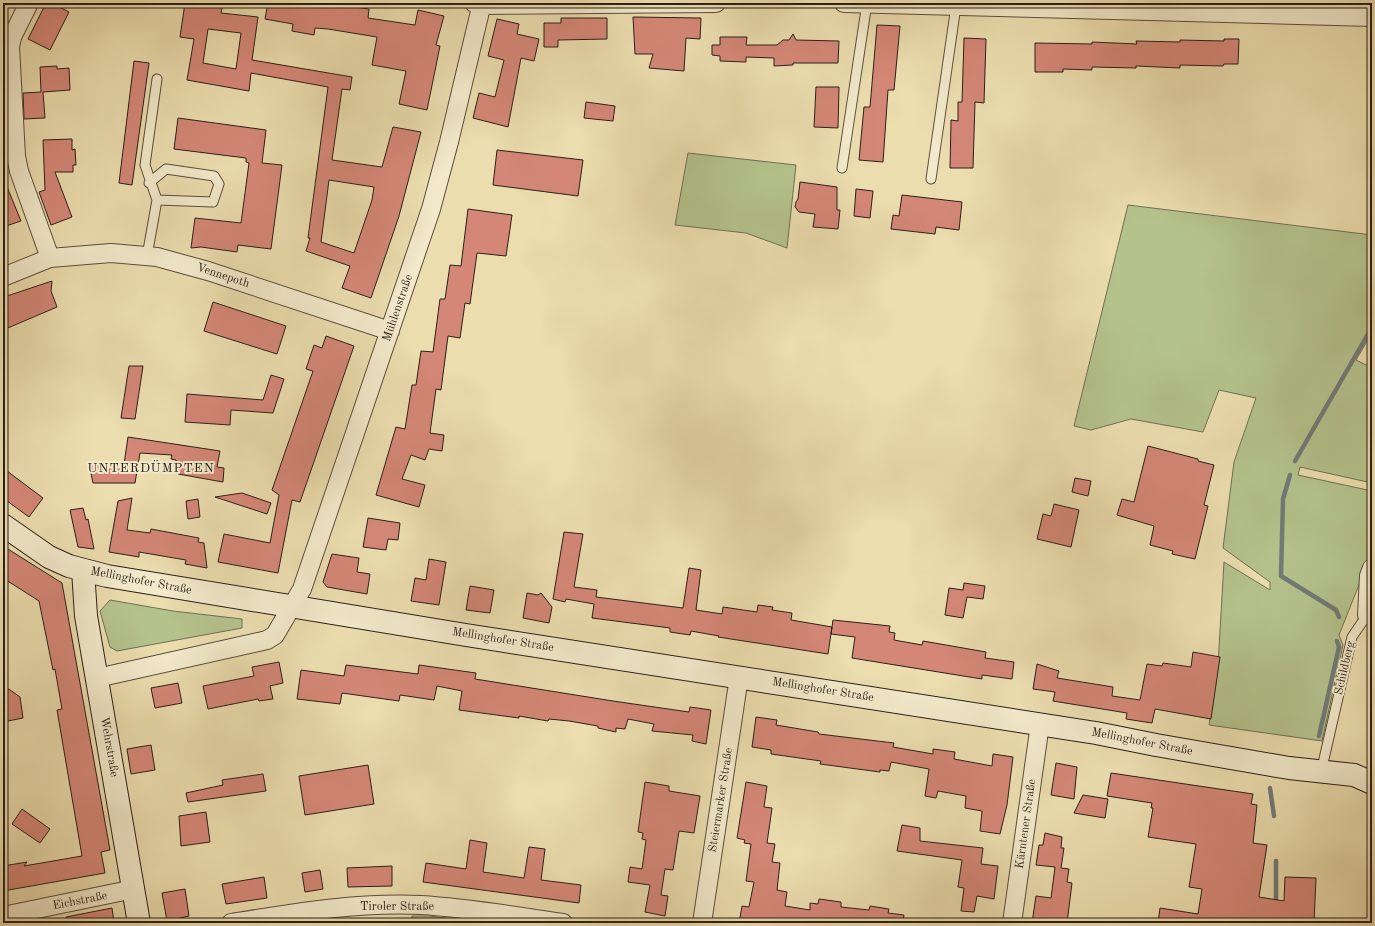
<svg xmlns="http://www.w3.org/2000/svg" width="1375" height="926" font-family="'Old Standard TT',serif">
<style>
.green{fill:#b4c28c;stroke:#707052}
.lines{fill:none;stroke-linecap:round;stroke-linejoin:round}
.stream{stroke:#717b77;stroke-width:4.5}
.building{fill:#d48777;stroke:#2b1f18;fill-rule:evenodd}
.lane-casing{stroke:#5b4e3e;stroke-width:11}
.street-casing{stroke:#5b4e3e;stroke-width:20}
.secondary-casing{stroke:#2b1f18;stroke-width:24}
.lane{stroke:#f2e9ca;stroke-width:9}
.street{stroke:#f2e9ca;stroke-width:18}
.secondary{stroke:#f2e9ca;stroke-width:22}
.labels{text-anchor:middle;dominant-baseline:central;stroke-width:4;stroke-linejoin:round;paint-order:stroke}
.street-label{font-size:12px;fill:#2b1f18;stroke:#f2e9ca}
.neighbourhood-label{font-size:13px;letter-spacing:1px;fill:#2b1f18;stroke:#f2e9ca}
</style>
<rect width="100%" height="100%" fill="#ebddae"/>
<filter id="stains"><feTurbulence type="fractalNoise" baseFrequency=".005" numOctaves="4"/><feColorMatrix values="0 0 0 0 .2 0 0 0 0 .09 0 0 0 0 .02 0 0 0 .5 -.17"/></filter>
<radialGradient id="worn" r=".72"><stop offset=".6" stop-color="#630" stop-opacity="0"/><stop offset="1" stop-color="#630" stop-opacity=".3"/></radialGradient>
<path class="green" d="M 688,153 L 796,165 L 787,248 L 746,233 L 675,225 Z
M 1128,205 L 1372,235 L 1372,333 L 1356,360 L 1372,368 L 1372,483 L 1300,467 L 1298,475 L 1372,491 L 1372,552 L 1339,635 L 1343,645 L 1322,741 L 1209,725 L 1218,665 L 1224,562 L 1270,590 L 1270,582 L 1223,548 L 1234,462 L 1256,398 L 1219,390 L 1203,432 L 1131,419 L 1091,430 L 1074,426 Z
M 110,600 L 173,611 L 242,619 L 242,628 L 117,651 L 110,647 L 100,611 Z
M 412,916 L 429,916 L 486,923 L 412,923 Z"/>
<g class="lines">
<path class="stream" d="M 1295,461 L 1372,327
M 1290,475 L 1283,499 L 1281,576 L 1336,610 L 1339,617
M 1319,736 L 1339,647 L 1337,641
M 1270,788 L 1274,816
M 1276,905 L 1276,861"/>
</g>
<path class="building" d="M 46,3 L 52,3 L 69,12 L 50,50 L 28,39 Z
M 185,3 L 223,3 L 221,13 L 258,17 L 252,60 L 352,77 L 350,90 L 342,89 L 332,160 L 382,167 L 393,127 L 421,132 L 399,216 L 371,298 L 342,288 L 350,266 L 306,251 L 310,238 L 308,238 L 328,87 L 251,73 L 249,91 L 187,80 L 194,39 L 180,37 ZM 208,29 L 241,33 L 236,69 L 203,63 ZM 329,180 L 374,187 L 372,200 L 354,253 L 321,242 Z
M 268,3 L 327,3 L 369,9 L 368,18 L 415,25 L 418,10 L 444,16 L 436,45 L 440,46 L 427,110 L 399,104 L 406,71 L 372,65 L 377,37 L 328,29 L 315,28 L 314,35 L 292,31 L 293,24 L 265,19 Z
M 633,17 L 701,18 L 700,39 L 686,38 L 684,71 L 649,68 L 653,54 L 635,54 Z
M 561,18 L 607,18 L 607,39 L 558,40 L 558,47 L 544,47 L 544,23 L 561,23 Z
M 497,19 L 519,24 L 517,34 L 539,39 L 534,61 L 521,58 L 508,127 L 473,118 L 479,93 L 495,97 L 504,60 L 488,56 Z
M 877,25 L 900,26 L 894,90 L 888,90 L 883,162 L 859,160 L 864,107 L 870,107 Z
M 793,34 L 796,40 L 839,41 L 838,63 L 793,63 L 793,65 L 774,66 L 774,58 L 746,57 L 746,62 L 720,61 L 720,56 L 712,55 L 712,45 L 720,45 L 720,37 L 747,37 L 746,45 L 777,45 L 783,40 L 789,40 Z
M 964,38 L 986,39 L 984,103 L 975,102 L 973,168 L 950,168 L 951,120 L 958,121 L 958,102 L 962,102 Z
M 1224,39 L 1239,39 L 1238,64 L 1224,64 L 1223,66 L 1180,65 L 1180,68 L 1136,66 L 1136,68 L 1092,67 L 1092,70 L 1063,69 L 1063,72 L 1035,72 L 1035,43 L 1092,44 L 1092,42 L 1137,44 L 1136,41 L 1180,42 L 1180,40 L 1224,41 Z
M 134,61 L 149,63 L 132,185 L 119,183 Z
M 57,66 L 57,69 L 69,68 L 70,90 L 43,92 L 45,118 L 24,119 L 23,93 L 41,92 L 40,67 Z
M 816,87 L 839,87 L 838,128 L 814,127 Z
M 586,102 L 615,106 L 613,121 L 584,118 Z
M 178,118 L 266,130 L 262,163 L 282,165 L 271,249 L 238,245 L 237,252 L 201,247 L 191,248 L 195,218 L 241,223 L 249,163 L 246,162 L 246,158 L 174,149 Z
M 72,139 L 72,150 L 75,149 L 76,165 L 73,165 L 73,172 L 55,172 L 72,217 L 51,225 L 39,192 L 45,190 L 43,140 Z
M 497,150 L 583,160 L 578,196 L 493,185 Z
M 3,177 L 21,221 L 3,227 Z
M 800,182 L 837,187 L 837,210 L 840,210 L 838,229 L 813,227 L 815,214 L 799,212 L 795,207 L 796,202 L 798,199 Z
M 856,189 L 873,191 L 870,218 L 854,216 Z
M 902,195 L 962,202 L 959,230 L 936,227 L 935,234 L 891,229 L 893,215 L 899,216 Z
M 468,209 L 512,215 L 506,256 L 477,253 L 470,304 L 465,303 L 460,338 L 448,336 L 441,390 L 436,389 L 430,433 L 444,435 L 442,451 L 429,449 L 425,460 L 411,455 L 402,479 L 425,485 L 419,507 L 376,495 L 396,427 L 405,429 L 412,385 L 416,385 L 421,351 L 433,352 L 440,299 L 445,299 L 450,265 L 461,266 Z
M 52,281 L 51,291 L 57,307 L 3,330 L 3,292 L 5,291 L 7,296 Z
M 213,302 L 286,326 L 277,354 L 204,331 Z
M 326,336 L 354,346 L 300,502 L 292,500 L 278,573 L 218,562 L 224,534 L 270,543 L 279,495 L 272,490 L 313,371 L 306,369 L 314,345 L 322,348 Z
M 129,366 L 143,366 L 135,419 L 121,418 Z
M 271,375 L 284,379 L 273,413 L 231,410 L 230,425 L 185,422 L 187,394 L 263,400 Z
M 128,437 L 220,451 L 217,467 L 224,468 L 223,482 L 178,474 L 176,460 L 171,459 L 172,455 L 140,453 L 135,483 L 93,483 L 89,464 L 124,464 Z
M 1148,446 L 1198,459 L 1198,461 L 1214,465 L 1204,505 L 1208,506 L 1195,559 L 1172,554 L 1173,551 L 1150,545 L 1154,526 L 1117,515 L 1122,499 L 1134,502 Z
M 3,468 L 43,498 L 29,517 L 3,498 Z
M 1075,478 L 1091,481 L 1088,496 L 1072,492 Z
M 242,493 L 271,503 L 267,514 L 215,497 Z
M 132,498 L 127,530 L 150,533 L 151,529 L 199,538 L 198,542 L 204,543 L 207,568 L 185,564 L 186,560 L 139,552 L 139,557 L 109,552 L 118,501 Z
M 198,499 L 200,517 L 188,519 L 186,501 Z
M 1054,504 L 1079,510 L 1071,547 L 1037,539 L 1043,514 L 1051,516 Z
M 83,508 L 86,520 L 88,519 L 94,549 L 78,547 L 70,510 Z
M 368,518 L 400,523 L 398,540 L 388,539 L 386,550 L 363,547 Z
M 564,532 L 583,534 L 574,587 L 597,590 L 596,597 L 683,608 L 689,568 L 701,570 L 696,610 L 722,614 L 723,607 L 757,612 L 758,605 L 773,607 L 772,610 L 792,613 L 791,620 L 832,627 L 828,654 L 718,637 L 719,636 L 691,631 L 690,635 L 670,632 L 670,628 L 592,618 L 594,604 L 566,599 L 565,602 L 553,599 Z
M 3,546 L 62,583 L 110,850 L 101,852 L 105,873 L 3,891 L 3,866 L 27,862 L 24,866 L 82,856 L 57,710 L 62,709 L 55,669 L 53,670 L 39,601 L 3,578 Z
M 332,554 L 359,558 L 357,572 L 370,574 L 367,594 L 327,587 L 323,582 Z
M 429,559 L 446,562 L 439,605 L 411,601 L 415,578 L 426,580 Z
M 964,583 L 985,586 L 983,599 L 967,597 L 963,618 L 945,615 L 949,588 L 963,590 Z
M 470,586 L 494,590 L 490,613 L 466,610 Z
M 527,593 L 538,595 L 541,593 L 552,607 L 549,623 L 523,618 Z
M 833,620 L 890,626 L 889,632 L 895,633 L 894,640 L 922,645 L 923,641 L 986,652 L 985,658 L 1014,662 L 1012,679 L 982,675 L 982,679 L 852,658 L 855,637 L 831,634 Z
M 1193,652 L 1220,657 L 1211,719 L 1155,709 L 1152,723 L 1126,719 L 1127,713 L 1053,701 L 1055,692 L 1033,689 L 1037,664 L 1059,671 L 1057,678 L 1113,687 L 1112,696 L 1140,700 L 1147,664 L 1162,666 L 1163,663 L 1191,667 Z
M 279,662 L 283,683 L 270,686 L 273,699 L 259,701 L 258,699 L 208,709 L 203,686 L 254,676 L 252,667 Z
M 346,665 L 418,674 L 419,665 L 476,673 L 475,679 L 613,701 L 689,712 L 690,707 L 711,710 L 706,744 L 692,741 L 693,735 L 652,731 L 654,724 L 628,719 L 625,729 L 616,728 L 616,732 L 598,728 L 598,726 L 569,721 L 549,719 L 548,721 L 519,716 L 519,718 L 459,710 L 462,691 L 437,686 L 434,700 L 400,695 L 399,701 L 342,693 L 340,704 L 297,699 L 301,670 L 344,676 Z
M 178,683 L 182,703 L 155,708 L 151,688 Z
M 3,685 L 20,697 L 23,718 L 3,722 Z
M 756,717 L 777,720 L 776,725 L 818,732 L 819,734 L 894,743 L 893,747 L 933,754 L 933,749 L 955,752 L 954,759 L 992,766 L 993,754 L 1013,757 L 1007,805 L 1000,834 L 980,831 L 982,811 L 965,808 L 966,796 L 938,791 L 936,798 L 925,796 L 929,769 L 891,762 L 889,771 L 880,770 L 880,772 L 820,764 L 821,761 L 771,754 L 771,750 L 752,747 Z
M 151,745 L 155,770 L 131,774 L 127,749 Z
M 1056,763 L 1077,767 L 1074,799 L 1051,795 Z
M 368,765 L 374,804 L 305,815 L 299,776 Z
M 1111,773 L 1253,794 L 1251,804 L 1257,805 L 1253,843 L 1267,845 L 1259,897 L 1284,901 L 1285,877 L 1316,878 L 1314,923 L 1158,923 L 1160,908 L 1198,914 L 1202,889 L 1189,887 L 1196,844 L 1148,837 L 1153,808 L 1151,808 L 1152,803 L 1107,796 Z
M 263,774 L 266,791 L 188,802 L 186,793 L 223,785 L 222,780 Z
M 645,782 L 669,786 L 669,791 L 700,796 L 694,833 L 679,831 L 673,870 L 665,869 L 661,895 L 668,896 L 665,916 L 645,912 L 650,885 L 628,882 L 630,867 L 642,869 L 646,840 L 642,839 L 643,833 L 638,832 Z
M 746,782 L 767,786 L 764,807 L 772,808 L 767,843 L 775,844 L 772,862 L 780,863 L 777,890 L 787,892 L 785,906 L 810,910 L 810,903 L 818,904 L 819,899 L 841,902 L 841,907 L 869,910 L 870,906 L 889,909 L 888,913 L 904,915 L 903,923 L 739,923 L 742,906 L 749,907 L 754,882 L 746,881 L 751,844 L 744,843 L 745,840 L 737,838 Z
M 1083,795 L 1108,799 L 1105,818 L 1074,813 Z
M 22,809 L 50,829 L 40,843 L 12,824 Z
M 206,812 L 210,842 L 181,846 L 179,816 Z
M 902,825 L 920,828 L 920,841 L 983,848 L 981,864 L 998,866 L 994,899 L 977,896 L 974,912 L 961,911 L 964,888 L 958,887 L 962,860 L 897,851 Z
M 1045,833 L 1062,837 L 1061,848 L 1064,848 L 1061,868 L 1069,869 L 1067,882 L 1072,883 L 1067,923 L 1032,923 L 1036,896 L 1051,898 L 1055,867 L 1036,865 L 1039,845 L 1043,845 Z
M 470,840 L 487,843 L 483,872 L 524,878 L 529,847 L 545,849 L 541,880 L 581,885 L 579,903 L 423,882 L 426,863 L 466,869 Z
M 392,866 L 392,886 L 348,887 L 347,868 Z
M 320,870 L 323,889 L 305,892 L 302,873 Z
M 264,877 L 267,898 L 226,904 L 222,884 Z
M 185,889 L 189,916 L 167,921 L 162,893 Z
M 112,908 L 114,923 L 67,923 L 66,917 Z"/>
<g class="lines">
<g class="lane-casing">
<path id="lane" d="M 842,168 L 867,3
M 931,179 L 956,6
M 149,183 L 166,169 L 214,176 L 219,184 L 213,202 L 157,200
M 147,256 L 157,200 L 145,165 L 157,79
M 1321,772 L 1352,637 L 1367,615"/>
</g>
<g class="street-casing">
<path id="street" d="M 29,3 L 12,37 L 10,47 L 16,156 L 19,171 L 50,258
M 474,3 L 481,5 L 716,3
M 844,3 L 1372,17
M 3,277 L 50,258 L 111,253 L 157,257 L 208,271 L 390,331
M 1367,615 L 1369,576 L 1372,568
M 97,678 L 267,640 L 275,635 L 302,589 L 431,209 L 449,142 L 482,3
M 3,916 L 134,889
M 231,923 C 293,913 357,902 421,905 C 469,908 516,916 563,923
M 702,923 L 739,677
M 1012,923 L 1040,724"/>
</g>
<g class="secondary-casing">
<path id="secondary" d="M 3,525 L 49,557 L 69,566 L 107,576 L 466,635 L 1096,733 L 1156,745 L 1289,768 L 1354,775 L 1372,783
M 83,570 L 86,616 L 139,923"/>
</g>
<use href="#lane" class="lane"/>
<use href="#street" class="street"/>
<use href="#secondary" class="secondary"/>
</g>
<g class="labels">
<g class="street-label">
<text transform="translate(223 276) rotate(18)">Vennepoth</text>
<text transform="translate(398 308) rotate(-71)">Mühlenstraße</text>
<text transform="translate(141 581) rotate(11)">Mellinghofer Straße</text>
<text transform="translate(503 640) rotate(9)">Mellinghofer Straße</text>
<text transform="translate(1345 668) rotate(-77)">Schildberg</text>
<text transform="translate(823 690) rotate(9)">Mellinghofer Straße</text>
<text transform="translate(1142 742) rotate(11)">Mellinghofer Straße</text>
<text transform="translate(109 747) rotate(80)">Wehrstraße</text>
<text transform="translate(721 800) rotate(-81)">Steiermarker Straße</text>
<text transform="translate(1026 824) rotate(-82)">Kärntener Straße</text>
<text transform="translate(80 901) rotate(-11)">Eichstraße</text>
<text x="397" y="907">Tiroler Straße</text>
</g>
<g class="neighbourhood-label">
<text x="151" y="468">UNTERDÜMPTEN</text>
</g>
</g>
<rect width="1375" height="926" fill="none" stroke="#ebddae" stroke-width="16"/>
<rect x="4" y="4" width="1367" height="918" fill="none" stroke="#2b1f18" stroke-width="2"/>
<rect x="8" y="8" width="1359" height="910" fill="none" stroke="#2b1f18"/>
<rect width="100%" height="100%" filter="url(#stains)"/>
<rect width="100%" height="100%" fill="url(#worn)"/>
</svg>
